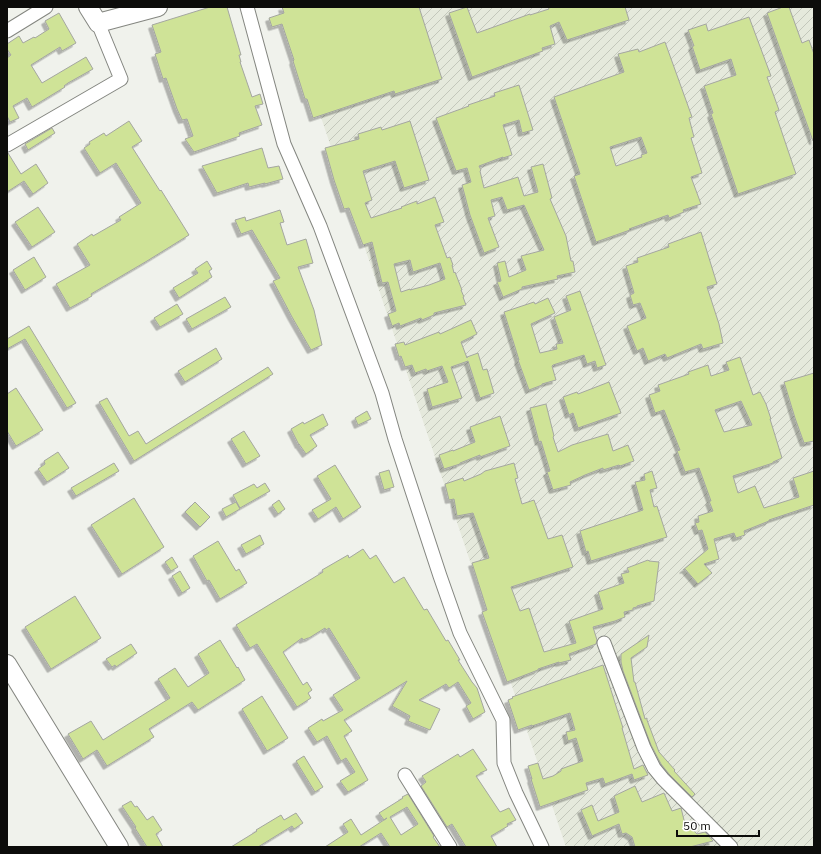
<svg xmlns="http://www.w3.org/2000/svg" width="821" height="854" font-family="'IBM Plex Sans',sans-serif">
<style>
.industrial{fill:url(#industrial-furrows)}
.building{fill:#cfe397;stroke:#a4a6a0;fill-rule:evenodd;filter:url(#shadow)}
.lines{fill:none;stroke-linecap:round;stroke-linejoin:round}
.street-casing{stroke:#848680;stroke-width:15}
.secondary-casing{stroke:#848680;stroke-width:20}
.street{stroke:#fff;stroke-width:13}
.secondary{stroke:#fff;stroke-width:18}
</style>
<defs>
<pattern id="industrial-furrows" width="10" height="10" patternUnits="userSpaceOnUse"><rect width="10" height="10" fill="#e5e9dc"/><path d="M-1 1l2-2M0 10L10 0M9 11l2-2" fill="none" stroke="#c3c7bb"/></pattern>
<filter id="shadow"><feDropShadow dx="-3.5" dy="3.5" stdDeviation="0" flood-color="#0004"/></filter>
</defs>
<rect width="100%" height="100%" fill="#f0f2ec"/>
<path class="industrial" d="M 284,7 L 814,7 L 814,847 L 566,847 Z"/>
<path class="building" d="M 210,7 L 227,7 L 241,55 L 239,55 L 241,62 L 240,62 L 252,97 L 260,94 L 263,104 L 255,106 L 262,125 L 239,133 L 240,136 L 194,152 L 185,139 L 193,136 L 187,119 L 182,120 L 177,109 L 166,78 L 163,79 L 155,54 L 161,52 L 152,25 Z
M 282,7 L 419,7 L 442,79 L 395,94 L 394,91 L 313,118 L 307,99 L 305,99 L 293,61 L 294,60 L 282,24 L 272,27 L 269,18 L 284,13 Z
M 467,7 L 477,33 L 530,14 L 530,15 L 549,9 L 548,7 L 625,7 L 629,20 L 567,40 L 559,22 L 550,26 L 555,44 L 542,48 L 543,51 L 472,77 L 449,13 Z
M 783,7 L 789,7 L 802,43 L 809,40 L 814,54 L 814,141 L 813,141 L 767,13 Z
M 59,13 L 76,43 L 62,51 L 60,47 L 31,65 L 42,83 L 86,57 L 93,69 L 68,83 L 64,86 L 65,87 L 32,107 L 27,98 L 13,106 L 19,118 L 10,122 L 7,116 L 7,58 L 11,55 L 7,49 L 7,44 L 19,36 L 23,43 L 34,37 L 35,38 L 49,29 L 45,21 Z
M 749,17 L 771,76 L 767,77 L 779,110 L 775,112 L 796,174 L 738,194 L 711,114 L 713,113 L 704,86 L 736,75 L 731,59 L 700,70 L 692,46 L 694,46 L 688,30 L 706,24 L 708,31 Z
M 665,42 L 692,117 L 689,118 L 694,137 L 691,138 L 702,173 L 691,177 L 701,204 L 683,210 L 684,212 L 669,218 L 668,215 L 629,229 L 630,230 L 596,242 L 574,176 L 580,174 L 554,97 L 624,72 L 618,54 L 638,49 L 639,52 ZM 641,137 L 647,153 L 641,155 L 642,157 L 616,166 L 610,147 Z
M 519,85 L 533,130 L 522,133 L 519,120 L 503,125 L 512,155 L 503,158 L 503,157 L 479,166 L 481,170 L 480,171 L 484,188 L 518,177 L 524,196 L 538,192 L 531,167 L 543,164 L 552,198 L 550,199 L 566,236 L 571,261 L 573,261 L 575,272 L 557,276 L 558,279 L 522,287 L 522,289 L 503,297 L 497,282 L 501,281 L 497,263 L 505,261 L 509,277 L 526,270 L 521,256 L 544,250 L 524,205 L 507,210 L 502,197 L 491,200 L 495,216 L 488,218 L 499,247 L 484,253 L 470,215 L 462,185 L 471,182 L 467,168 L 456,171 L 436,118 L 469,106 L 468,105 L 495,96 L 494,93 Z
M 129,121 L 142,141 L 132,147 L 160,191 L 161,190 L 189,235 L 147,261 L 91,294 L 92,296 L 70,308 L 56,284 L 90,265 L 77,244 L 92,234 L 93,236 L 121,220 L 119,217 L 141,203 L 116,163 L 100,173 L 84,148 L 90,144 L 89,142 L 104,133 L 106,136 Z
M 410,121 L 429,180 L 404,188 L 395,161 L 363,171 L 372,200 L 365,203 L 371,218 L 402,208 L 401,207 L 417,201 L 417,204 L 435,197 L 444,222 L 435,225 L 447,258 L 450,257 L 453,265 L 452,265 L 454,273 L 455,272 L 462,290 L 461,290 L 464,297 L 463,297 L 466,305 L 434,313 L 434,315 L 422,320 L 421,318 L 400,326 L 399,323 L 392,326 L 388,314 L 396,311 L 388,282 L 382,283 L 372,242 L 363,245 L 349,208 L 344,209 L 334,180 L 325,148 L 359,139 L 358,134 L 381,127 L 382,130 ZM 410,260 L 413,272 L 440,263 L 445,279 L 429,285 L 410,290 L 410,289 L 401,292 L 394,264 Z
M 52,128 L 55,133 L 28,150 L 25,144 Z
M 262,148 L 268,168 L 279,166 L 283,179 L 265,184 L 265,183 L 249,187 L 248,183 L 217,193 L 202,166 Z
M 7,153 L 8,153 L 21,174 L 36,164 L 48,183 L 33,194 L 24,181 L 7,192 Z
M 38,207 L 55,232 L 32,247 L 15,222 Z
M 280,210 L 284,222 L 280,223 L 287,245 L 306,239 L 313,263 L 298,267 L 314,310 L 322,345 L 311,350 L 292,317 L 273,281 L 280,278 L 252,230 L 241,234 L 235,220 L 245,217 L 246,221 Z
M 701,232 L 717,284 L 707,287 L 719,324 L 723,343 L 703,349 L 701,344 L 667,358 L 665,354 L 648,361 L 643,348 L 637,351 L 627,326 L 646,318 L 640,303 L 633,305 L 630,295 L 634,293 L 626,266 L 638,262 L 637,258 L 669,247 L 668,244 Z
M 34,257 L 46,277 L 25,290 L 13,270 Z
M 207,261 L 212,269 L 209,271 L 212,277 L 179,298 L 173,288 L 198,273 L 195,269 Z
M 580,291 L 606,365 L 597,368 L 595,361 L 587,364 L 584,355 L 553,365 L 552,366 L 556,380 L 542,384 L 542,385 L 529,390 L 518,360 L 519,360 L 504,312 L 534,302 L 535,304 L 548,298 L 555,313 L 531,324 L 540,353 L 557,349 L 556,344 L 563,343 L 554,317 L 571,310 L 566,296 Z
M 225,297 L 231,307 L 192,329 L 186,319 Z
M 177,304 L 183,314 L 160,327 L 154,318 Z
M 471,320 L 477,334 L 461,342 L 467,358 L 467,357 L 478,353 L 483,370 L 487,369 L 494,393 L 480,398 L 468,361 L 451,367 L 462,398 L 432,407 L 427,389 L 448,382 L 442,366 L 427,371 L 426,369 L 415,373 L 412,365 L 405,367 L 401,356 L 399,357 L 395,344 L 404,342 L 405,345 L 439,332 L 440,334 Z
M 29,326 L 76,403 L 67,408 L 25,339 L 7,349 L 7,339 Z
M 216,348 L 222,359 L 185,382 L 178,371 Z
M 740,357 L 753,395 L 760,392 L 766,404 L 771,419 L 770,419 L 782,458 L 773,462 L 773,463 L 733,476 L 738,493 L 755,486 L 764,508 L 799,497 L 793,478 L 814,471 L 814,505 L 769,520 L 769,521 L 744,531 L 745,535 L 736,538 L 734,533 L 714,539 L 719,559 L 704,564 L 712,573 L 698,584 L 685,569 L 683,570 L 708,549 L 702,530 L 698,531 L 695,523 L 699,522 L 698,516 L 713,511 L 709,501 L 711,501 L 699,468 L 685,472 L 677,451 L 680,450 L 664,410 L 655,413 L 649,395 L 660,391 L 658,385 L 689,374 L 688,372 L 708,365 L 711,376 L 729,370 L 726,362 ZM 741,401 L 752,425 L 724,432 L 715,410 Z
M 268,367 L 273,374 L 134,461 L 99,402 L 107,398 L 129,436 L 138,431 L 146,444 Z
M 814,373 L 814,441 L 804,443 L 795,418 L 784,382 Z
M 609,382 L 621,413 L 578,428 L 573,413 L 569,415 L 563,397 L 577,392 L 578,394 Z
M 16,388 L 43,430 L 16,446 L 7,431 L 7,394 Z
M 546,404 L 554,436 L 553,437 L 558,452 L 572,445 L 608,434 L 613,451 L 628,445 L 634,461 L 620,466 L 619,465 L 603,470 L 603,468 L 585,475 L 570,482 L 571,485 L 553,490 L 547,472 L 550,471 L 541,441 L 539,442 L 530,408 Z
M 367,411 L 371,419 L 358,425 L 355,418 Z
M 323,414 L 328,425 L 310,435 L 317,446 L 306,454 L 299,444 L 299,445 L 291,429 L 303,422 L 304,424 Z
M 500,416 L 510,446 L 480,457 L 480,455 L 460,463 L 460,464 L 444,469 L 439,455 L 453,450 L 453,451 L 475,442 L 470,427 Z
M 244,431 L 260,456 L 246,464 L 231,439 Z
M 58,452 L 69,468 L 47,482 L 38,469 L 45,464 L 44,461 Z
M 114,463 L 119,471 L 76,496 L 71,488 Z
M 514,463 L 518,478 L 515,479 L 522,504 L 534,500 L 548,539 L 562,535 L 573,567 L 511,587 L 520,611 L 529,608 L 544,652 L 576,643 L 569,621 L 603,609 L 598,592 L 624,583 L 621,574 L 629,572 L 627,568 L 648,560 L 649,561 L 659,562 L 654,601 L 637,606 L 637,607 L 633,608 L 633,610 L 624,612 L 625,617 L 615,621 L 593,627 L 597,640 L 596,644 L 569,654 L 571,660 L 559,663 L 559,662 L 538,669 L 538,670 L 507,682 L 482,612 L 487,610 L 472,563 L 489,558 L 473,513 L 457,516 L 454,499 L 449,500 L 445,484 L 463,478 L 464,481 L 481,474 L 485,471 Z
M 335,465 L 361,507 L 343,519 L 336,507 L 318,519 L 312,510 L 331,499 L 317,476 Z
M 389,470 L 394,487 L 384,490 L 379,473 Z
M 652,471 L 657,488 L 650,490 L 654,507 L 657,506 L 667,537 L 591,561 L 588,551 L 586,552 L 580,531 L 643,510 L 635,482 L 645,480 L 644,474 Z
M 265,483 L 270,491 L 240,508 L 233,495 L 254,484 L 257,488 Z
M 134,498 L 164,547 L 122,574 L 91,525 Z
M 279,500 L 285,509 L 278,514 L 272,505 Z
M 195,502 L 210,517 L 200,527 L 185,512 Z
M 236,502 L 240,509 L 226,517 L 222,509 Z
M 260,535 L 264,544 L 246,554 L 241,545 Z
M 218,541 L 236,571 L 239,569 L 247,583 L 220,599 L 209,580 L 207,581 L 193,556 Z
M 363,549 L 370,559 L 376,555 L 394,583 L 404,577 L 424,610 L 427,609 L 446,641 L 448,640 L 460,660 L 458,660 L 472,682 L 477,688 L 485,712 L 473,719 L 466,706 L 471,703 L 458,682 L 449,688 L 446,684 L 419,700 L 440,709 L 430,730 L 408,721 L 410,716 L 392,706 L 407,681 L 344,720 L 352,731 L 344,736 L 368,780 L 348,792 L 340,781 L 355,772 L 346,758 L 341,761 L 327,736 L 317,742 L 308,728 L 322,719 L 323,721 L 343,710 L 333,695 L 360,678 L 329,628 L 326,630 L 325,628 L 309,638 L 308,638 L 303,640 L 302,638 L 283,652 L 303,685 L 307,682 L 312,690 L 308,693 L 311,698 L 297,707 L 257,644 L 250,648 L 236,625 L 323,572 L 322,570 L 348,555 L 349,558 Z
M 172,557 L 178,567 L 171,571 L 165,562 Z
M 180,571 L 190,588 L 182,593 L 172,576 Z
M 75,596 L 101,638 L 51,669 L 25,627 Z
M 649,635 L 647,647 L 631,658 L 634,682 L 635,682 L 645,719 L 647,718 L 647,720 L 659,752 L 675,770 L 674,771 L 695,794 L 692,797 L 669,774 L 661,764 L 651,745 L 623,671 L 621,662 L 621,654 Z
M 220,640 L 237,668 L 238,667 L 245,680 L 198,710 L 192,702 L 149,729 L 154,737 L 107,766 L 97,750 L 83,759 L 68,734 L 91,721 L 103,740 L 170,698 L 158,679 L 175,668 L 188,687 L 209,673 L 198,654 Z
M 131,644 L 137,653 L 116,667 L 115,665 L 112,667 L 106,659 Z
M 603,665 L 623,728 L 622,728 L 634,769 L 643,765 L 648,775 L 634,780 L 632,774 L 605,784 L 603,778 L 586,783 L 588,790 L 540,807 L 531,779 L 532,779 L 528,766 L 538,763 L 543,779 L 553,776 L 561,771 L 561,769 L 583,761 L 576,738 L 568,741 L 566,732 L 575,730 L 570,713 L 532,726 L 532,725 L 518,730 L 508,700 L 513,698 L 512,697 Z
M 262,696 L 288,738 L 267,751 L 242,709 Z
M 473,749 L 487,770 L 480,773 L 480,774 L 476,776 L 500,812 L 509,808 L 516,820 L 507,824 L 508,826 L 491,836 L 497,847 L 466,847 L 452,824 L 447,827 L 421,786 L 426,782 L 422,776 L 458,754 L 460,757 Z
M 304,756 L 323,787 L 315,792 L 296,761 Z
M 635,786 L 642,802 L 664,793 L 672,811 L 681,808 L 684,820 L 697,834 L 705,832 L 713,841 L 690,847 L 635,847 L 632,837 L 626,833 L 622,834 L 619,824 L 592,836 L 581,810 L 592,805 L 598,821 L 619,812 L 614,796 Z
M 408,794 L 434,836 L 433,837 L 440,847 L 390,847 L 381,833 L 359,847 L 325,847 L 348,832 L 343,824 L 351,819 L 361,835 L 387,818 L 384,820 L 379,813 L 403,798 L 402,797 ZM 407,807 L 418,824 L 401,835 L 390,817 Z
M 131,801 L 135,807 L 137,806 L 147,820 L 153,816 L 162,830 L 156,834 L 163,847 L 147,847 L 135,828 L 136,827 L 122,806 Z
M 296,813 L 303,823 L 294,829 L 292,826 L 258,847 L 231,847 L 257,831 L 256,830 L 281,815 L 284,820 Z"/>
<g class="lines">
<g class="street-casing">
<path id="street" d="M 247,7 L 284,144 L 320,226 L 382,393 L 395,439 L 440,576 L 460,633 L 503,720 L 504,763 L 516,793 L 542,847
M 7,31 L 46,7
M 7,145 L 121,79 L 98,23
M 604,643 L 644,748 L 654,768 L 663,779 L 731,847
M 405,775 L 450,847"/>
</g>
<g class="secondary-casing">
<path id="secondary" d="M 88,7 L 98,23 L 158,7
M 7,664 L 119,847"/>
</g>
<use href="#street" class="street"/>
<use href="#secondary" class="secondary"/>
</g>
<rect width="821" height="854" fill="none" stroke="#0c0c0a" stroke-width="16"/>
<path d="M677 830v6h82v-6" fill="none" stroke="#0c0c0a" stroke-width="2"/>
<text x="683" y="830" font-size="12" fill="#0c0c0a" stroke="#ffffff" stroke-width="3" paint-order="stroke">50 m</text>
</svg>
